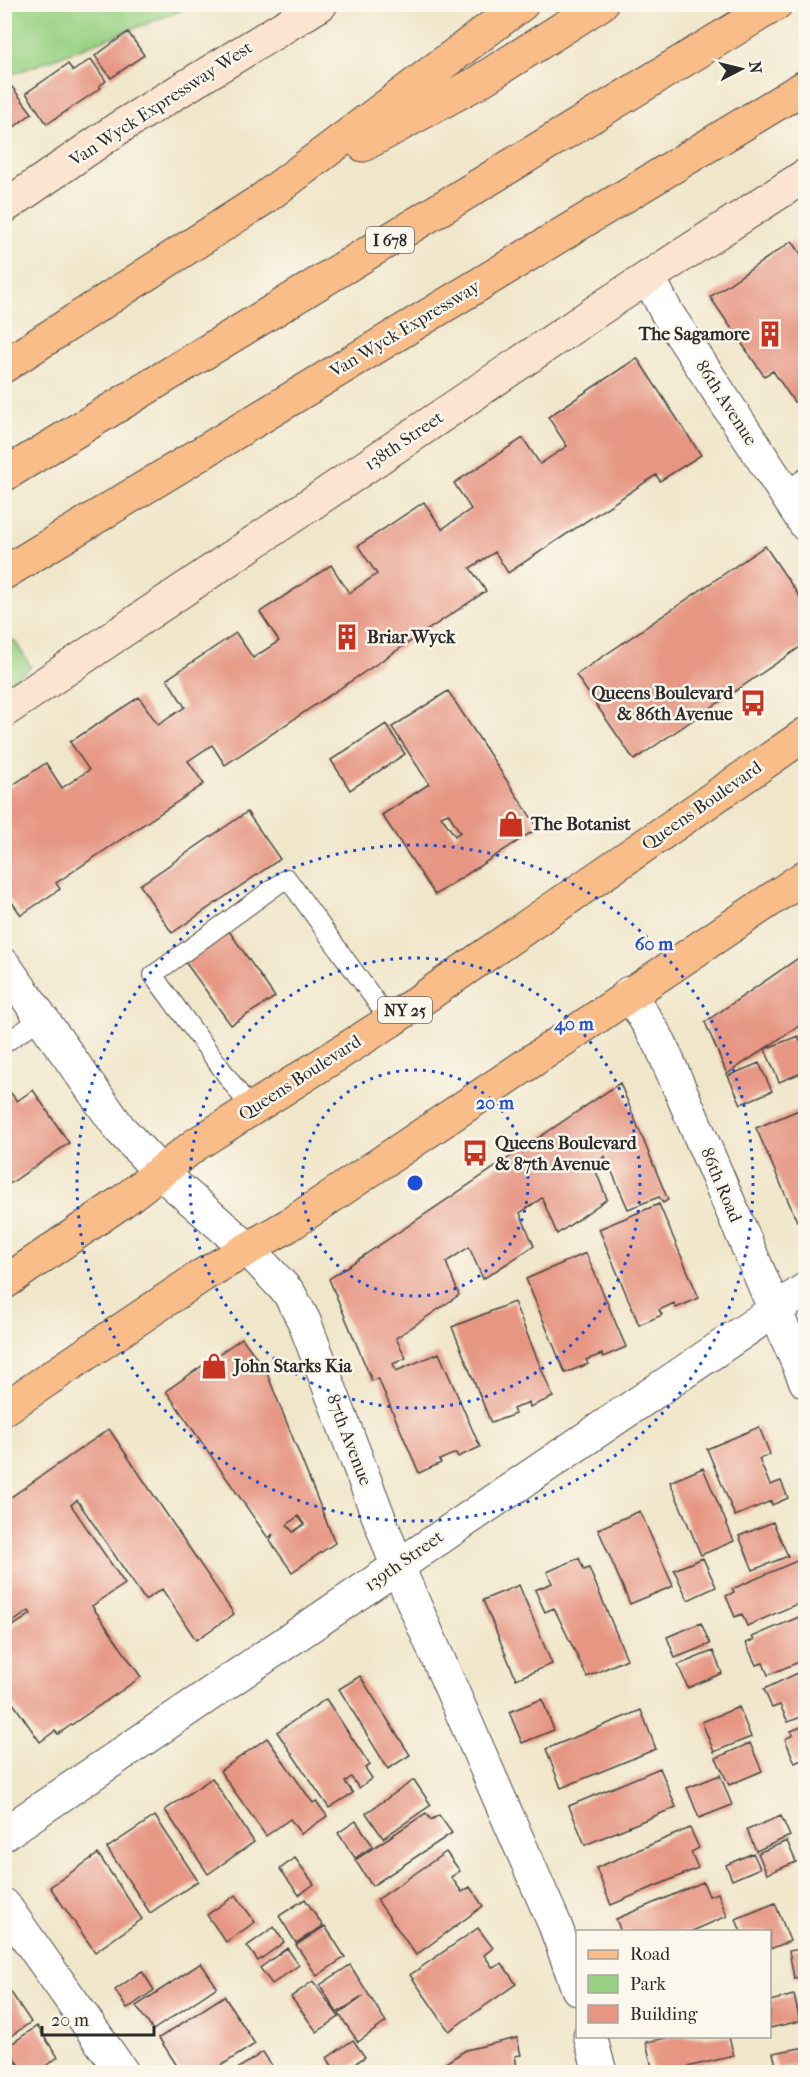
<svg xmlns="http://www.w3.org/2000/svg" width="810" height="2077" font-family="'IM FELL French Canon',serif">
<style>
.green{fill:#98d184;stroke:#627e58;stroke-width:1.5}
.building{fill:#e69683;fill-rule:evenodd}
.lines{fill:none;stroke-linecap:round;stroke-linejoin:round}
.service-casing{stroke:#494743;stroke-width:20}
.minor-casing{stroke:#494743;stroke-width:35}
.secondary-casing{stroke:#494743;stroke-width:35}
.primary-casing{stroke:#494743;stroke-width:35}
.motorway-casing{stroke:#494743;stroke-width:35}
.service{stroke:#fff;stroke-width:18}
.minor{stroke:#fff;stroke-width:33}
.secondary{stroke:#fce5d0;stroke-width:33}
.primary{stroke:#f8bd89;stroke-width:33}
.motorway{stroke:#f8bd89;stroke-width:33}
.ring{fill:none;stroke:#1d4ed8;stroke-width:3;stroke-dasharray:3 6}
.labels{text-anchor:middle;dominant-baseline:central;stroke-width:5;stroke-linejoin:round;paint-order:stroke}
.shield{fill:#fbf7ec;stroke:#696865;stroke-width:1.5}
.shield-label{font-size:16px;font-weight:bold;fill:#2b2b2b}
.street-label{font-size:18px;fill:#2b2b2b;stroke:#fbf7ec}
.poi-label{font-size:18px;font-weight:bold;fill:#2b2b2b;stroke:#fbf7ec;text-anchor:start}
.centre{fill:#1d4ed8;stroke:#fbf7ec;stroke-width:3}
.ring-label{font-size:18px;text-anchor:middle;font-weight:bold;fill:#1d4ed8;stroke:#fbf7ec;stroke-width:5;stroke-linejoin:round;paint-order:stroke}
</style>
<rect width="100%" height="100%" fill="#fbf7ec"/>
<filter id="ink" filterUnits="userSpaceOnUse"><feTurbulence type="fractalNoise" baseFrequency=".0167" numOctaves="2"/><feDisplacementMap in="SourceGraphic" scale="12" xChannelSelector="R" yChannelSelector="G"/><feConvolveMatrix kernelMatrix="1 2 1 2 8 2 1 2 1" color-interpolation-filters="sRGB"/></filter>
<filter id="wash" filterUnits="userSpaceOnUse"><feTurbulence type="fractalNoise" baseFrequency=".008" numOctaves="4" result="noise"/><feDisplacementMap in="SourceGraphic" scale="24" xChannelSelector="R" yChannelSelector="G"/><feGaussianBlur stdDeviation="1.35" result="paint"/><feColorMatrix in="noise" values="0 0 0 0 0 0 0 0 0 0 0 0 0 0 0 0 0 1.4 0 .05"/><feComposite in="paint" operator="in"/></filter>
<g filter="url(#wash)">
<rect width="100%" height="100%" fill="#f0e6ca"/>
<path class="green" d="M 5,4 L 196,4 L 196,5 L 5,77 Z
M 14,640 L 31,667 L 5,685 L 5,646 Z"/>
<g id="blocks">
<path class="building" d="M 128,32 L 144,55 L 111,78 L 95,56 Z
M 91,59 L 106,81 L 99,86 L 101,88 L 47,124 L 26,93 L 68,64 L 73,71 Z
M 12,87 L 32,113 L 9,131 L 4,125 L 4,92 Z
M 792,241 L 806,261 L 806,394 L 794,402 L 773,371 L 764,376 L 710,297 Z
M 637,358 L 701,455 L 660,481 L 656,475 L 508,573 L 495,552 L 470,568 L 486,591 L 225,765 L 212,745 L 188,761 L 204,784 L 56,883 L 60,889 L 21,915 L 4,891 L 4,791 L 46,763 L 62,788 L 89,770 L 70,742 L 139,697 L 158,725 L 185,707 L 167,679 L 236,633 L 253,658 L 279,641 L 260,612 L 331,565 L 349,593 L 377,574 L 358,546 L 424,502 L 442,529 L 471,509 L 454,483 L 523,438 L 540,464 L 567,446 L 548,417 Z
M 765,546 L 806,606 L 806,643 L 634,760 L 576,675 Z
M 448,691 L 538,828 L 435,895 L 382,815 L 429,784 L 392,727 ZM 448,813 L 460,832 L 455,836 L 441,816 Z
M 386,724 L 405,754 L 350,790 L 331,760 Z
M 247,812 L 280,859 L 172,933 L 140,885 Z
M 229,931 L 275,997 L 231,1025 L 185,962 Z
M 806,953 L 806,1021 L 727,1074 L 705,1022 Z
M 798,1036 L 806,1055 L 806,1071 L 779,1082 L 765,1049 Z
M 759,1063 L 772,1091 L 741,1104 L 728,1076 Z
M 620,1083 L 668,1200 L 663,1203 L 659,1197 L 628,1209 L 605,1156 L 593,1164 L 607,1199 L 557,1234 L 542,1198 L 520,1213 L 534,1246 L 483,1279 L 469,1247 L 446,1262 L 459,1295 L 396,1338 L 406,1358 L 393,1364 L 396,1371 L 439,1353 L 480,1447 L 458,1457 L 456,1453 L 439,1460 L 441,1463 L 419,1473 L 378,1378 L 372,1381 L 329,1279 Z
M 33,1090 L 69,1143 L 5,1187 L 4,1098 L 11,1093 L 17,1101 Z
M 806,1107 L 806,1217 L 797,1221 L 756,1128 Z
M 659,1204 L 699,1298 L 676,1308 L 674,1303 L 668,1306 L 659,1310 L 662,1315 L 639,1325 L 599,1229 Z
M 586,1253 L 626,1347 L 603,1357 L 602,1354 L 586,1360 L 588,1364 L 565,1373 L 526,1279 Z
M 514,1302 L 553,1397 L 530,1407 L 529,1402 L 513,1409 L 515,1414 L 491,1423 L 452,1327 Z
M 242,1338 L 266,1371 L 335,1543 L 292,1572 L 270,1541 L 273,1534 L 268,1538 L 166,1391 ZM 298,1516 L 304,1524 L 293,1532 L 287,1525 Z
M 759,1427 L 770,1454 L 759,1459 L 770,1485 L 781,1481 L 788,1498 L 772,1505 L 771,1501 L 735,1516 L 707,1449 Z
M 109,1429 L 234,1614 L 196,1640 L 162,1589 L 145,1600 L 77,1500 L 71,1505 L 125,1584 L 92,1606 L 141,1677 L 58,1734 L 55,1731 L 40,1742 L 4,1690 L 4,1632 L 31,1614 L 29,1611 L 4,1628 L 4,1502 Z
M 703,1468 L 734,1541 L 701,1555 L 670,1482 Z
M 640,1511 L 673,1586 L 630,1604 L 598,1529 Z
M 773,1522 L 788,1556 L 753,1570 L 739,1536 Z
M 579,1558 L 584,1570 L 589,1568 L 627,1659 L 587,1677 L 554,1608 L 545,1612 L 535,1590 L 552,1583 L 547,1572 Z
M 703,1558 L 716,1587 L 688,1600 L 674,1570 Z
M 799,1560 L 799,1562 L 806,1560 L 806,1600 L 747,1626 L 742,1614 L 735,1617 L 726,1596 L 734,1592 L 732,1589 Z
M 519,1585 L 552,1664 L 516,1679 L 483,1600 Z
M 806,1614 L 806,1659 L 768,1675 L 763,1663 L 756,1665 L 746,1643 L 754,1640 L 752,1637 Z
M 701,1623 L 710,1644 L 675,1658 L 667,1637 Z
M 713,1651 L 722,1673 L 688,1688 L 678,1665 Z
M 806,1669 L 806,1715 L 788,1722 L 780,1705 L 772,1708 L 764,1689 Z
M 360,1676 L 410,1755 L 388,1769 L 339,1689 Z
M 326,1699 L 370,1765 L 365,1768 L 372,1778 L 359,1788 L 351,1777 L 345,1782 L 353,1793 L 329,1808 L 277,1732 Z
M 542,1699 L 554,1730 L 522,1743 L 509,1712 Z
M 739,1707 L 751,1737 L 714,1752 L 702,1722 Z
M 641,1710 L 656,1749 L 561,1788 L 546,1749 Z
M 806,1725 L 806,1766 L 805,1766 L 803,1759 L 795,1763 L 785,1739 L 793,1735 L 791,1731 Z
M 267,1738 L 313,1803 L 316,1801 L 327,1816 L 301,1834 L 290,1819 L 266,1836 L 220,1771 Z
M 750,1743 L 762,1771 L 729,1785 L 716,1758 Z
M 660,1768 L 676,1807 L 585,1845 L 569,1806 Z
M 720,1775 L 732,1805 L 699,1818 L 687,1788 Z
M 212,1778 L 254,1842 L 208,1874 L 165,1810 Z
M 414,1780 L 431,1805 L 383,1838 L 366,1813 Z
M 426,1813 L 431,1820 L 439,1815 L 452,1833 L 372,1886 L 355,1860 Z
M 155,1816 L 198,1881 L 150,1913 L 107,1848 Z
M 781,1816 L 790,1836 L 756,1851 L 747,1830 Z
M 356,1821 L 373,1846 L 355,1858 L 338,1833 Z
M 690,1828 L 699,1848 L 691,1852 L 698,1868 L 611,1905 L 596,1868 Z
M 787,1841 L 796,1862 L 767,1874 L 758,1853 Z
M 446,1852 L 460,1871 L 451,1877 L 462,1892 L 470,1887 L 483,1906 L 416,1955 L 377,1900 Z
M 753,1853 L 760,1868 L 732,1880 L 726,1865 Z
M 98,1854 L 142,1919 L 95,1952 L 50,1887 Z
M 295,1858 L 314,1884 L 299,1895 L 280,1869 Z
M 703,1882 L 709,1896 L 718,1893 L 727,1916 L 690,1932 L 621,1932 L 616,1919 Z
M 236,1895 L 255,1922 L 226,1942 L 207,1915 Z
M 305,1899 L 323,1926 L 296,1943 L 279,1916 Z
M 775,1903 L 790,1941 L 770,1949 L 770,1932 L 741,1932 L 736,1919 Z
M 325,1926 L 345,1957 L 317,1976 L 296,1945 Z
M 274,1927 L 284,1942 L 258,1961 L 247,1946 Z
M 478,1928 L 493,1948 L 484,1955 L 493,1968 L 502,1963 L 516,1984 L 449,2031 L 410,1975 Z
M 287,1948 L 299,1965 L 272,1984 L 260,1968 Z
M 806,1948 L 806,1976 L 794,1978 L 789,1951 Z
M 201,1963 L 217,1987 L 153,2030 L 136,2006 Z
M 350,1965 L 386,2022 L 358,2042 L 339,2014 L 364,1996 L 337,2013 L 320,1985 Z
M 142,1971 L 154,1990 L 127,2009 L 115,1990 Z
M 313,1981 L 339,2017 L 317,2032 L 291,1997 Z
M 4,1982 L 31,2022 L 8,2038 L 4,2034 Z
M 794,1995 L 800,2021 L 770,2028 L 770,2001 Z
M 224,1996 L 255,2044 L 211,2072 L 181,2072 L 159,2038 Z
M 37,2026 L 58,2057 L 37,2072 L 25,2072 L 12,2055 L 23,2072 L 4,2072 L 7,2047 Z
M 671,2037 L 729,2037 L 734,2056 L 666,2072 L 653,2072 L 646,2042 Z
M 517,2038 L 521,2055 L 515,2056 L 518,2072 L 431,2072 L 466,2050 Z
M 353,2040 L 365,2057 L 342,2072 L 336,2072 L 327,2058 Z
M 806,2047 L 806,2063 L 777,2069 L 773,2053 Z
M 263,2052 L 276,2072 L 233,2072 Z"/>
</g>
</g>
<g filter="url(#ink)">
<use href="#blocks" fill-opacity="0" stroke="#494743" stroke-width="1.5"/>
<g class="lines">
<g class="service-casing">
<path id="service" d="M 784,492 L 806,477
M 4,1044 L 40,1019
M 251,1109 L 153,975 L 287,878 L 390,1021"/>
</g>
<g class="minor-casing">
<path id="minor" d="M 649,278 L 667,313 L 806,525
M 4,965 L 120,1129 L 160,1172 L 248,1249 L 289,1293 L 304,1321 L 397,1565 L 555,1925 L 578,1989
M 629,993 L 660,1043 L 806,1382
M 4,1834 L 806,1289
M 4,1905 L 122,2072
M 590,2036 L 600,2072"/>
</g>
<g class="secondary-casing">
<path id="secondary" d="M 4,207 L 120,127 L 321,4
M 4,711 L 610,302 L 806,175"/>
</g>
<g class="primary-casing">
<path id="primary" d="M 4,1283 L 123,1201 L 195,1145 L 390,1021 L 806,734
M 4,1409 L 203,1275 L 289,1225 L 806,876"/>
</g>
<g class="motorway-casing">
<path id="motorway" d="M 363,145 L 475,84 L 601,4
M 4,366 L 263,199 L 522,4
M 4,475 L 776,4
M 4,573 L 806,86"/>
</g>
<use href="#service" class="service"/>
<use href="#minor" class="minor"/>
<use href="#secondary" class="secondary"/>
<use href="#primary" class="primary"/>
<use href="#motorway" class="motorway"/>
</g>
</g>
<g class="ring">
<circle cx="415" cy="1183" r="113"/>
<circle cx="415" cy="1183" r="225"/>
<circle cx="415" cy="1183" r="338"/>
</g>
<defs>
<g id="building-bare" transform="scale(2.07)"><path d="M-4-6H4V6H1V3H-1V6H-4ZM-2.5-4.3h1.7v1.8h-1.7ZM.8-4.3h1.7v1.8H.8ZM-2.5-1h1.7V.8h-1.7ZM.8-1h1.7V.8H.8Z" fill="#c8321e" stroke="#fbf7ec" stroke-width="2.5" paint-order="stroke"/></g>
<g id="bus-bare" transform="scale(2.07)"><path d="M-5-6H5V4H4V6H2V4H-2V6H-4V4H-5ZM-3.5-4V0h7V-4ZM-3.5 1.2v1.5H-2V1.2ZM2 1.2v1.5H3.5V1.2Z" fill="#c8321e" stroke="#fbf7ec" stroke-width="2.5" paint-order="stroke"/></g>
<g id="shop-bare" transform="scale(2.07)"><path d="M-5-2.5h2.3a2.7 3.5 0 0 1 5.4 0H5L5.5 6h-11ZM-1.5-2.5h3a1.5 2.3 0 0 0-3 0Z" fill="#c8321e" stroke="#fbf7ec" stroke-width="2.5" paint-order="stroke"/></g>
</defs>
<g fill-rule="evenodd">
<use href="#building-bare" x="770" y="334"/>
<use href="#building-bare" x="347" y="637"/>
<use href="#bus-bare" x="753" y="703"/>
<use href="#shop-bare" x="511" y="824"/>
<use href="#bus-bare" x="475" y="1153"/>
<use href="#shop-bare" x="214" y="1366"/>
</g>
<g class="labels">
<g class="shield">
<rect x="366" y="227" width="48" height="26" rx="4.5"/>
<rect x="378" y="997" width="54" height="26" rx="4.5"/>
</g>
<g class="shield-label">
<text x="390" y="240">I 678</text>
<text x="405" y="1010">NY 25</text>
</g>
<g class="street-label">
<text transform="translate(161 104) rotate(-33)">Van Wyck Expressway West</text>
<text transform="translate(405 329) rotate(-31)">Van Wyck Expressway</text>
<text transform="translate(726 403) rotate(57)">86th Avenue</text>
<text transform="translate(404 441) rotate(-34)">138th Street</text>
<text transform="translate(702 806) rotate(-35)">Queens Boulevard</text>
<text transform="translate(300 1078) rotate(-33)">Queens Boulevard</text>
<text transform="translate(721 1185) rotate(67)">86th Road</text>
<text transform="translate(349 1440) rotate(69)">87th Avenue</text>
<text transform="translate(404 1561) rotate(-35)">139th Street</text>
</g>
<g class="poi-label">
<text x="750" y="334" text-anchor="end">The Sagamore</text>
<text x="367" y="637">Briar Wyck</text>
<text x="733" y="693" text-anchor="end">Queens Boulevard<tspan x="733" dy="21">&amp; 86th Avenue</tspan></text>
<text x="531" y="824">The Botanist</text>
<text x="495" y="1143">Queens Boulevard<tspan x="495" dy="21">&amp; 87th Avenue</tspan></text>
<text x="234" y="1366">John Starks Kia</text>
</g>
</g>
<circle cx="415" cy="1183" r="9" class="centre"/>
<g class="ring-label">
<text x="654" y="950">60 m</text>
<text x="574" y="1030">40 m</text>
<text x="495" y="1109">20 m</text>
</g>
<rect width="810" height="2077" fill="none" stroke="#fbf7ec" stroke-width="24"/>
<rect x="576" y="1930" width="195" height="108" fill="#fbf7ec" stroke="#a8a59f" stroke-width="1.5"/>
<rect x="588" y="1950" width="30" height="9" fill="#f8bd89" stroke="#a8a59f" stroke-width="1.5"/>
<text x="630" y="1960" font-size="18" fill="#2b2b2b">Road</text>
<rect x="588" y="1975" width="30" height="18" fill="#98d184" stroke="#a8a59f" stroke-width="1.5"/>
<text x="630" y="1990" font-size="18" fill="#2b2b2b">Park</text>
<rect x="588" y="2005" width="30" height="18" fill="#e69683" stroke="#a8a59f" stroke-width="1.5"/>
<text x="630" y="2020" font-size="18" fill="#2b2b2b">Building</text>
<g transform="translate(741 69) rotate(83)" stroke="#fbf7ec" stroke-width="4.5" paint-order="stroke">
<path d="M0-4.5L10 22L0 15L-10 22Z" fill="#2b2b2b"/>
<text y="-9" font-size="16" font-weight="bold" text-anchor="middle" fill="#2b2b2b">N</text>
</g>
<path d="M42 2026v9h112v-9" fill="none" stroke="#2b2b2b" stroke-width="3"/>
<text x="51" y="2026" font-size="18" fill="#2b2b2b" stroke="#fbf7ec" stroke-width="4.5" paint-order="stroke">20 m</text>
</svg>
